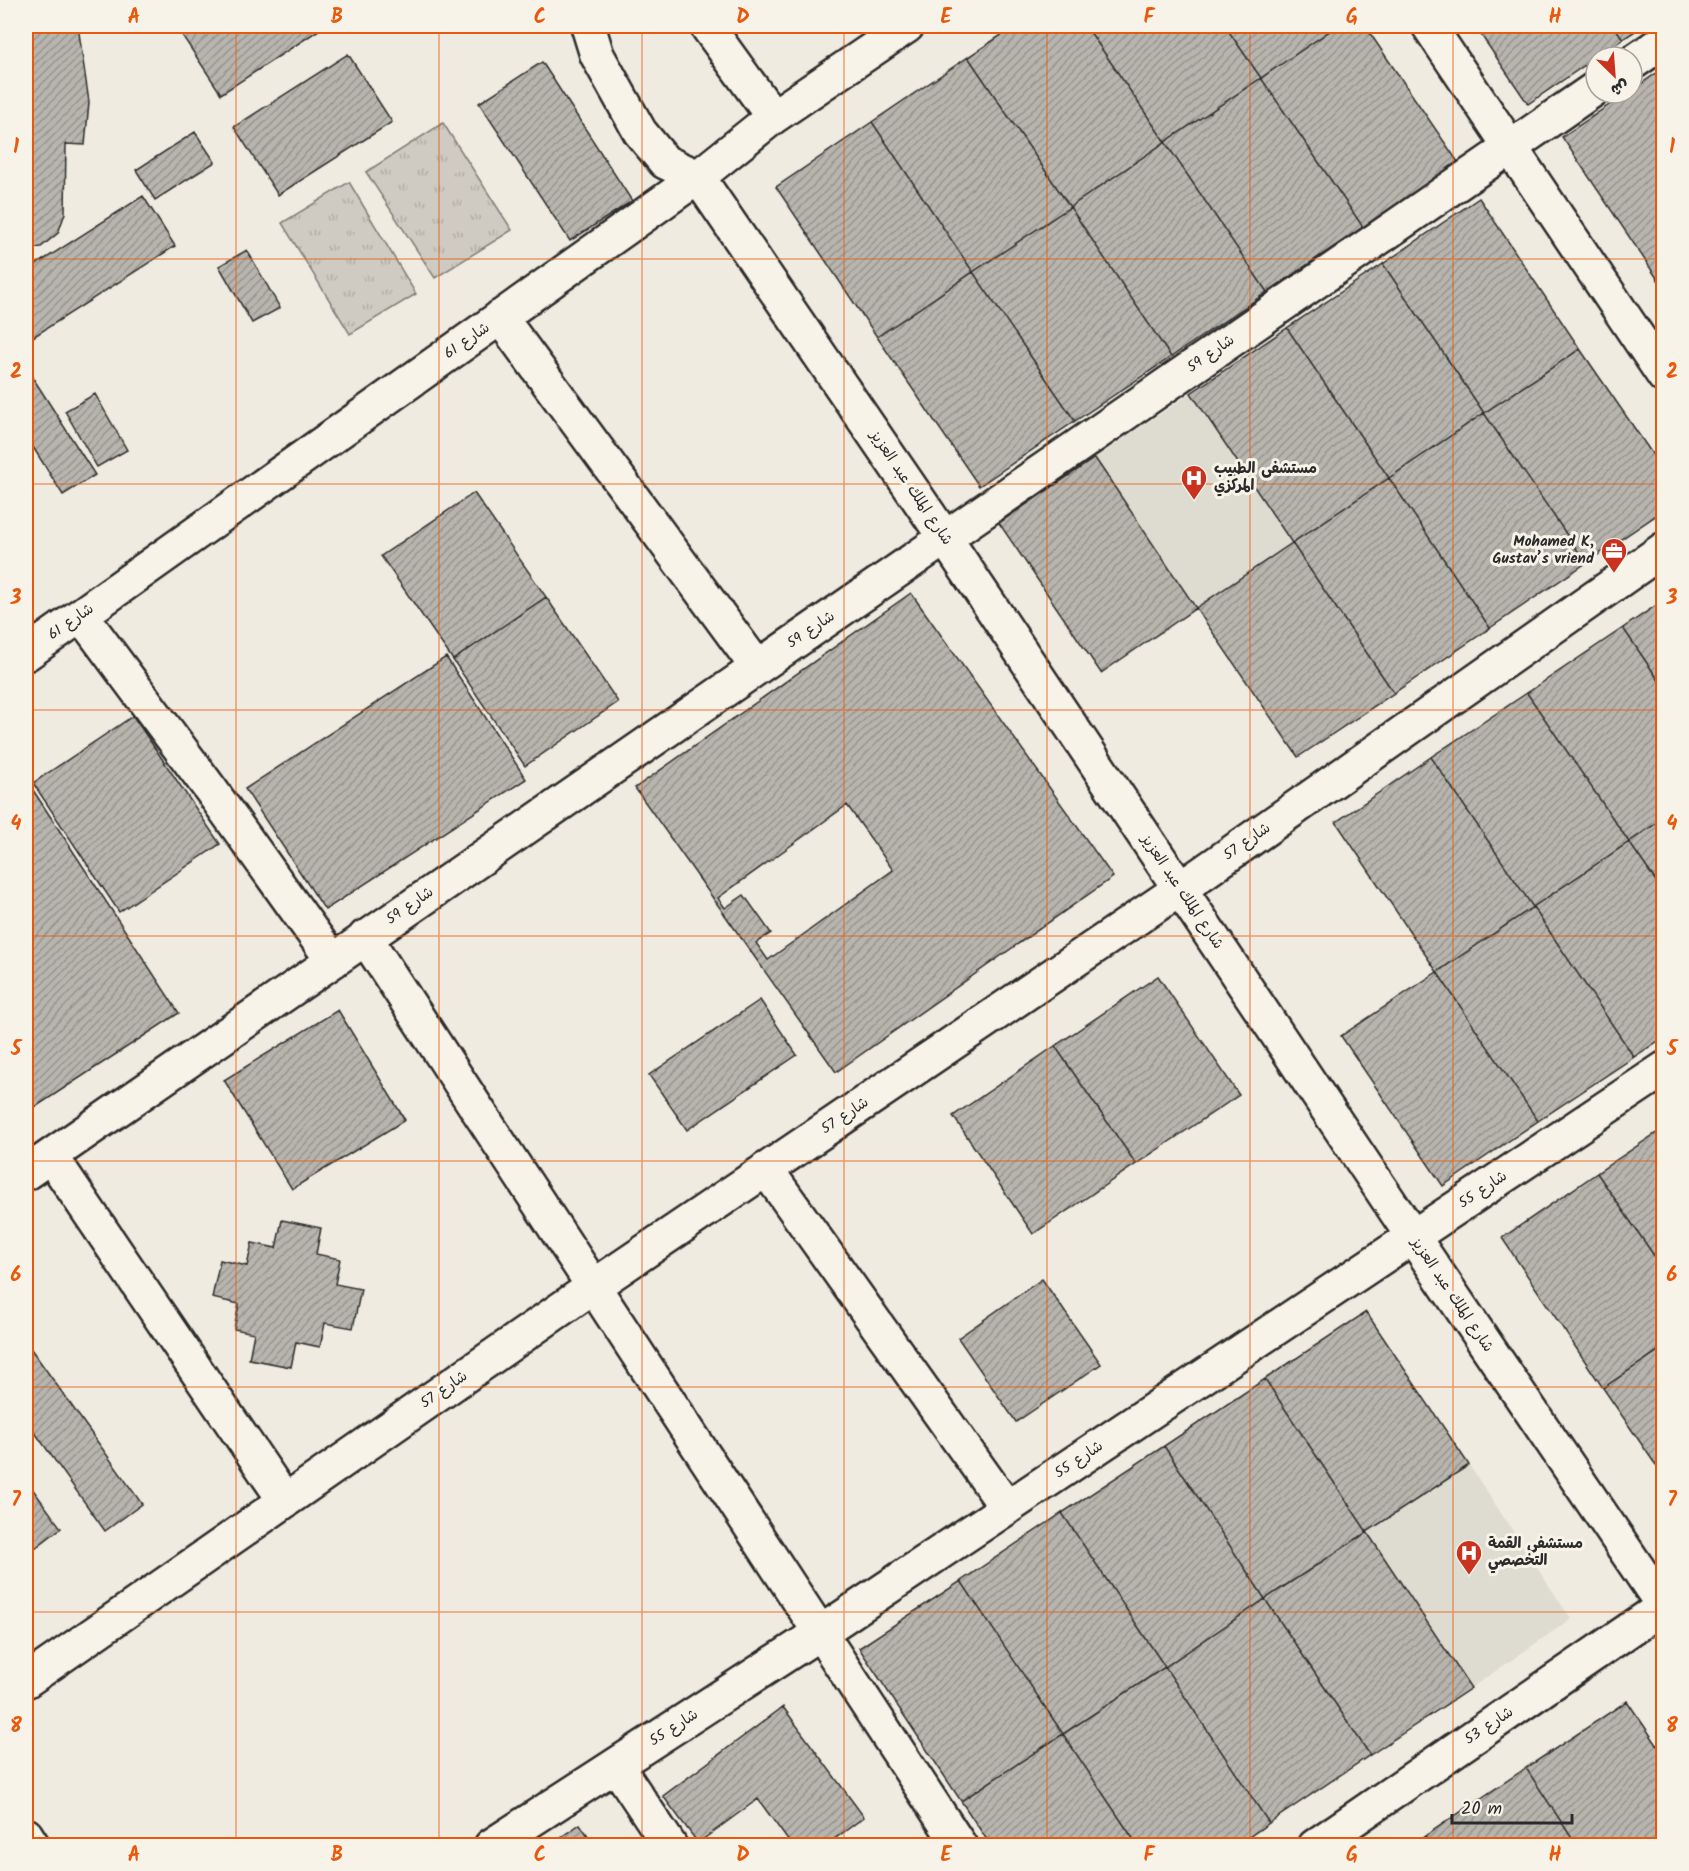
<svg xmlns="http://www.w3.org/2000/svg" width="1689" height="1871" font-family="Kalam,'Playpen Sans Arabic',sans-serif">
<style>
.built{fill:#dedbd1}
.grass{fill:url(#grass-tufts);stroke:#7d7b76;stroke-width:1.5}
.building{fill:url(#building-hatch);stroke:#2b2b2b;stroke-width:1.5;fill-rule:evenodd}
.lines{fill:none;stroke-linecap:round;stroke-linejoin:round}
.minor-casing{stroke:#2b2b2b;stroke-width:38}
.minor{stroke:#f7f3e8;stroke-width:33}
.grid{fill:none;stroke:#e8590c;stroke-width:1.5;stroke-opacity:0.55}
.labels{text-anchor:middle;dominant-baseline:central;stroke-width:6;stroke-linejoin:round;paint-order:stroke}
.street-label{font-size:15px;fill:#2b2b2b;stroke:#f7f3e8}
.poi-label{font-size:15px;font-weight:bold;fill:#2b2b2b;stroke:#f7f3e8;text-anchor:start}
.neatline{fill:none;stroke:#e8590c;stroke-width:2}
.grid-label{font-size:20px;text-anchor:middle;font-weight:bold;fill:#e8590c}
</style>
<defs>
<pattern id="grass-tufts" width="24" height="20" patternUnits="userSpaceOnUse" patternTransform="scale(1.5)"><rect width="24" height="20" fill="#cfcbc2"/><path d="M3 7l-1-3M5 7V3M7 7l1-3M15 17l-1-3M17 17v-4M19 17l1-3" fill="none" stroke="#b2aea7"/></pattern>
<pattern id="building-hatch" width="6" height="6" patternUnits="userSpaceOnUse" patternTransform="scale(1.5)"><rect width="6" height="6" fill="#b8b5ae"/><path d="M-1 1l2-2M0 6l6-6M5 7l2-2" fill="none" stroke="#96938e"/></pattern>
</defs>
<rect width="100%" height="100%" fill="#efebe0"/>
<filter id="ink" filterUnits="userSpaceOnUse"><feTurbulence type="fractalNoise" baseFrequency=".0167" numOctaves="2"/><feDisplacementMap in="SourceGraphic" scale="12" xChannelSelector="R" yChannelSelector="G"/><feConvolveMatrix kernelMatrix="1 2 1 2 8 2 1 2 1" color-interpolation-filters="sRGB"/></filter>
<g filter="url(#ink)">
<path class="built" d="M 1191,393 L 1292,543 L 1196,608 L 1095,458 Z
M 1469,1465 L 1571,1619 L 1471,1688 L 1367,1532 Z"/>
<path class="grass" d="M 443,123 L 512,230 L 435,278 L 366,172 Z
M 349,182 L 416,294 L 350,334 L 282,223 Z"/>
<path class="building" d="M 26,26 L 78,26 L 89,102 L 85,145 L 66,144 L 65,213 L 58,233 L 41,247 L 26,250 Z
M 176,26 L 325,26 L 221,94 Z
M 1015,26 L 1086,26 L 1165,142 L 1070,207 L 968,57 Z
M 1086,26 L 1225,26 L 1261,78 L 1165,142 Z
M 1225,26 L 1337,26 L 1261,78 Z
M 1337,26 L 1365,26 L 1458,162 L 1363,227 L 1261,78 Z
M 1475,26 L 1614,26 L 1623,39 L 1528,104 Z
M 1614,26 L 1643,26 L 1623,39 Z
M 348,54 L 392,122 L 278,195 L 234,127 Z
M 968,57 L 1070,207 L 973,272 L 872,122 Z
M 542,62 L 632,201 L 570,241 L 479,103 Z
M 1658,72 L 1664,81 L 1663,287 L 1562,137 L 1627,93 L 1632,93 L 1632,90 Z
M 1261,78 L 1363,227 L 1267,292 L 1165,142 Z
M 872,122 L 973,272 L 877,337 L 776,187 Z
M 195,132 L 215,162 L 155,200 L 136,170 Z
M 1165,142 L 1267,292 L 1171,357 L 1070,207 Z
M 143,196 L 175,246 L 30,339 L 26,332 L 26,271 Z
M 1479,198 L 1580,349 L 1484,413 L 1383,264 Z
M 1070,207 L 1171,357 L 1075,421 L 973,272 Z
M 247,250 L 280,308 L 252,323 L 219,266 Z
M 1383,264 L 1484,413 L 1389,478 L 1287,328 Z
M 973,272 L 1075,421 L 979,486 L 877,337 Z
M 1287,328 L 1389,478 L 1292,543 L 1191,393 Z
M 1580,349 L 1664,471 L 1664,510 L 1586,563 L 1484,413 Z
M 26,367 L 95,475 L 63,495 L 26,436 Z
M 95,394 L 127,450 L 97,467 L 65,411 Z
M 1484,413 L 1586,563 L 1490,628 L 1389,478 Z
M 1095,458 L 1196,608 L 1101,673 L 999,523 Z
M 1389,478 L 1490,628 L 1394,693 L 1292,543 Z
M 474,493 L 546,597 L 453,660 L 381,556 Z
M 1292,543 L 1394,693 L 1298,757 L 1196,608 Z
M 911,593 L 1113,877 L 836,1072 L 635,788 ZM 847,805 L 893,870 L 768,960 L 756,943 L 771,933 L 744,895 L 725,908 L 718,898 Z
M 546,597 L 618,702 L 525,766 L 453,660 Z
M 1664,600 L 1664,688 L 1623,628 Z
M 1623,628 L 1664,688 L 1664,818 L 1629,842 L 1527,693 Z
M 446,657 L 526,779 L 325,910 L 245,789 Z
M 1527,693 L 1629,842 L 1533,907 L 1431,757 Z
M 133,716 L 220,844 L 119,912 L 33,783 Z
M 1431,757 L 1533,907 L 1437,972 L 1336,822 Z
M 27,781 L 179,1013 L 26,1113 L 26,782 Z
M 1664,818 L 1664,893 L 1629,842 Z
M 1629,842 L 1664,893 L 1664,1037 L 1634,1057 L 1533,907 Z
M 1533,907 L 1634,1057 L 1538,1121 L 1437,972 Z
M 1437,972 L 1538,1121 L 1443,1186 L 1341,1036 Z
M 1158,976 L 1239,1095 L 1136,1164 L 1055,1046 Z
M 760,1000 L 797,1055 L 687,1130 L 649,1075 Z
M 338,1010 L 405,1120 L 292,1189 L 224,1080 Z
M 1055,1046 L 1136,1164 L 1033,1234 L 953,1116 Z
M 1664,1128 L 1664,1270 L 1597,1173 Z
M 1597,1173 L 1664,1270 L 1664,1347 L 1603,1388 L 1502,1238 Z
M 282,1220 L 321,1228 L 316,1254 L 340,1259 L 335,1284 L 361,1289 L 353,1328 L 325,1323 L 320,1347 L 296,1342 L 291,1367 L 249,1359 L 254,1333 L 234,1329 L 239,1304 L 212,1298 L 220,1260 L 247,1266 L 252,1243 L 276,1248 Z
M 1042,1279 L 1101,1364 L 1016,1422 L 958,1338 Z
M 1366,1312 L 1469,1465 L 1367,1532 L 1265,1379 Z
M 26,1342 L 142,1504 L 105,1531 L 26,1420 Z
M 1664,1347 L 1664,1477 L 1603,1388 Z
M 1265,1379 L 1367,1532 L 1265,1599 L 1164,1446 Z
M 1164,1446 L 1265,1599 L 1165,1667 L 1062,1513 Z
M 26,1480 L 61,1528 L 26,1555 Z
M 1062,1513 L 1165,1667 L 1063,1734 L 961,1581 Z
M 1367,1532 L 1471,1688 L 1370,1755 L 1265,1599 Z
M 961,1581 L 1063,1734 L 961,1801 L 859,1648 Z
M 1265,1599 L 1370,1755 L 1269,1823 L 1165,1667 Z
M 1165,1667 L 1269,1823 L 1236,1846 L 1138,1846 L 1063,1734 Z
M 1627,1701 L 1664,1755 L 1664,1846 L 1577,1846 L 1526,1768 Z
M 783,1707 L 864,1817 L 825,1846 L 792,1846 L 758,1799 L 698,1843 L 663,1796 Z
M 1063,1734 L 1138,1846 L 991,1846 L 961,1801 Z
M 1526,1768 L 1577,1846 L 1431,1846 L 1425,1836 Z
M 580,1824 L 595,1846 L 548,1846 Z
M 1425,1836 L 1431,1846 L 1411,1846 Z"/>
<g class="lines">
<g class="minor-casing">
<path id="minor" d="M 588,26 L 597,55 L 640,132 L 665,162 L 698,177 L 945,538 L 1413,1237 L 1664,1607
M 707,26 L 773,117
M 1429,26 L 1664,376
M 1632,63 L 1664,41
M 500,317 L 757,667
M 81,615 L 211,790 L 333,961
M 26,654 L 698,177 L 773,117 L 907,26
M 365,937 C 563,1240 759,1544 960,1846
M 51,1156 L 285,1501
M 766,1169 L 1007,1508
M 26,1173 L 1596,88
M 26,1681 L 594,1286 L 1180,889 L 1664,549
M 616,1765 L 670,1846
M 26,1835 L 33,1846
M 491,1846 L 818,1634 L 1664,1069
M 1315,1846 L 1664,1606"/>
</g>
<use href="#minor" class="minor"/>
</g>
</g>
<path class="grid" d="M 236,26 L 236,1846M 439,26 L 439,1846M 642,26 L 642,1846M 844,26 L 844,1846M 1047,26 L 1047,1846M 1250,26 L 1250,1846M 1453,26 L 1453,1846M 26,259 L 1664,259M 26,484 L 1664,484M 26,710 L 1664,710M 26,936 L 1664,936M 26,1161 L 1664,1161M 26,1387 L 1664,1387M 26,1612 L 1664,1612"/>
<defs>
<g id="hospital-pin" transform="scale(1.35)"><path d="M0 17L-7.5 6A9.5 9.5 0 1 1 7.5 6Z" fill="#c8321e" stroke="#f7f3e8"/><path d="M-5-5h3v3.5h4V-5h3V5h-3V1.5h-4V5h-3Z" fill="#fff"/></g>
<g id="office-pin" transform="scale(1.35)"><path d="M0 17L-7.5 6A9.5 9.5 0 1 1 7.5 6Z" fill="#c8321e" stroke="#f7f3e8"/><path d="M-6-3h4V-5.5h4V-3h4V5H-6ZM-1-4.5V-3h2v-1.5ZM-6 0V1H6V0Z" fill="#fff"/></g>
</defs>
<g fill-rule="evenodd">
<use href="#hospital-pin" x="1194" y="478"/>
<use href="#office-pin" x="1614" y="551"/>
<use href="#hospital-pin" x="1469" y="1553"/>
</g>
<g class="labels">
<g class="street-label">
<text transform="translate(467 341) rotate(-35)">شارع 61</text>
<text transform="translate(1211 354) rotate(-35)">شارع 59</text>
<text transform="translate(911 488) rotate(56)">شارع الملك عبد العزيز</text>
<text transform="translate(71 622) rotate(-35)">شارع 61</text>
<text transform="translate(811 630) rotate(-34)">شارع 59</text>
<text transform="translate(1247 842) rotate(-35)">شارع 57</text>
<text transform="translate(1182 892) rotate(56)">شارع الملك عبد العزيز</text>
<text transform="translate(410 906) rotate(-35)">شارع 59</text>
<text transform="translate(845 1116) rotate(-34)">شارع 57</text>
<text transform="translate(1483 1190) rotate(-34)">شارع 55</text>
<text transform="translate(1452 1295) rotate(56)">شارع الملك عبد العزيز</text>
<text transform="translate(444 1390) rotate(-35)">شارع 57</text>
<text transform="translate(1079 1460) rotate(-34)">شارع 55</text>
<text transform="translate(1489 1726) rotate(-34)">شارع 53</text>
<text transform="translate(674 1728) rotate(-33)">شارع 55</text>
</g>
<g class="poi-label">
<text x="1214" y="469">مستشفى الطبيب<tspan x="1214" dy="17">المركزي</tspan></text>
<text x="1594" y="542" text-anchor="end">Mohamed K,<tspan x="1594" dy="17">Gustav’s vriend</tspan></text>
<text x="1488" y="1544">مستشفى القمة<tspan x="1488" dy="17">التخصصي</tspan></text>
</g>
</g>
<rect width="1689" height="1871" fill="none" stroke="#f7f3e8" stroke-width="66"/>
<g transform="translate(1614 75) rotate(155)"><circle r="28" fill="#f7f3e8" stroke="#a5a39c" stroke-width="1.5"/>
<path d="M0-4.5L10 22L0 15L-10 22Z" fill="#c8321e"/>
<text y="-9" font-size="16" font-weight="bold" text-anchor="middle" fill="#2b2b2b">ش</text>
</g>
<path d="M1452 1814v9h120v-9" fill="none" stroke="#2b2b2b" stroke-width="3"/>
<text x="1461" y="1814" font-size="18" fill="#2b2b2b" stroke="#f7f3e8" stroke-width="4.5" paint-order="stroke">20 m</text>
<rect x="33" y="33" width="1623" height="1805" class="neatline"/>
<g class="grid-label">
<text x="134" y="23">A</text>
<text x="337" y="23">B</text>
<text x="540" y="23">C</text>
<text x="743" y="23">D</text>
<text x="946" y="23">E</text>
<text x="1149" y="23">F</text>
<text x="1352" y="23">G</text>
<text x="1555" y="23">H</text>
<text x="16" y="153">1</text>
<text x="1672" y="153">1</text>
<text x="16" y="378">2</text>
<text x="1672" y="378">2</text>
<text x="16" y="604">3</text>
<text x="1672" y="604">3</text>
<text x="16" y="830">4</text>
<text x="1672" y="830">4</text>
<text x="16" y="1055">5</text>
<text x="1672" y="1055">5</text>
<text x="16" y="1281">6</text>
<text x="1672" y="1281">6</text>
<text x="16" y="1506">7</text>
<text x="1672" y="1506">7</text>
<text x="16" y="1732">8</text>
<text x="1672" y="1732">8</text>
<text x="134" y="1861">A</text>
<text x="337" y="1861">B</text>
<text x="540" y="1861">C</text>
<text x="743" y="1861">D</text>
<text x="946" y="1861">E</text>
<text x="1149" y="1861">F</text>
<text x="1352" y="1861">G</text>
<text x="1555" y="1861">H</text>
</g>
</svg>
